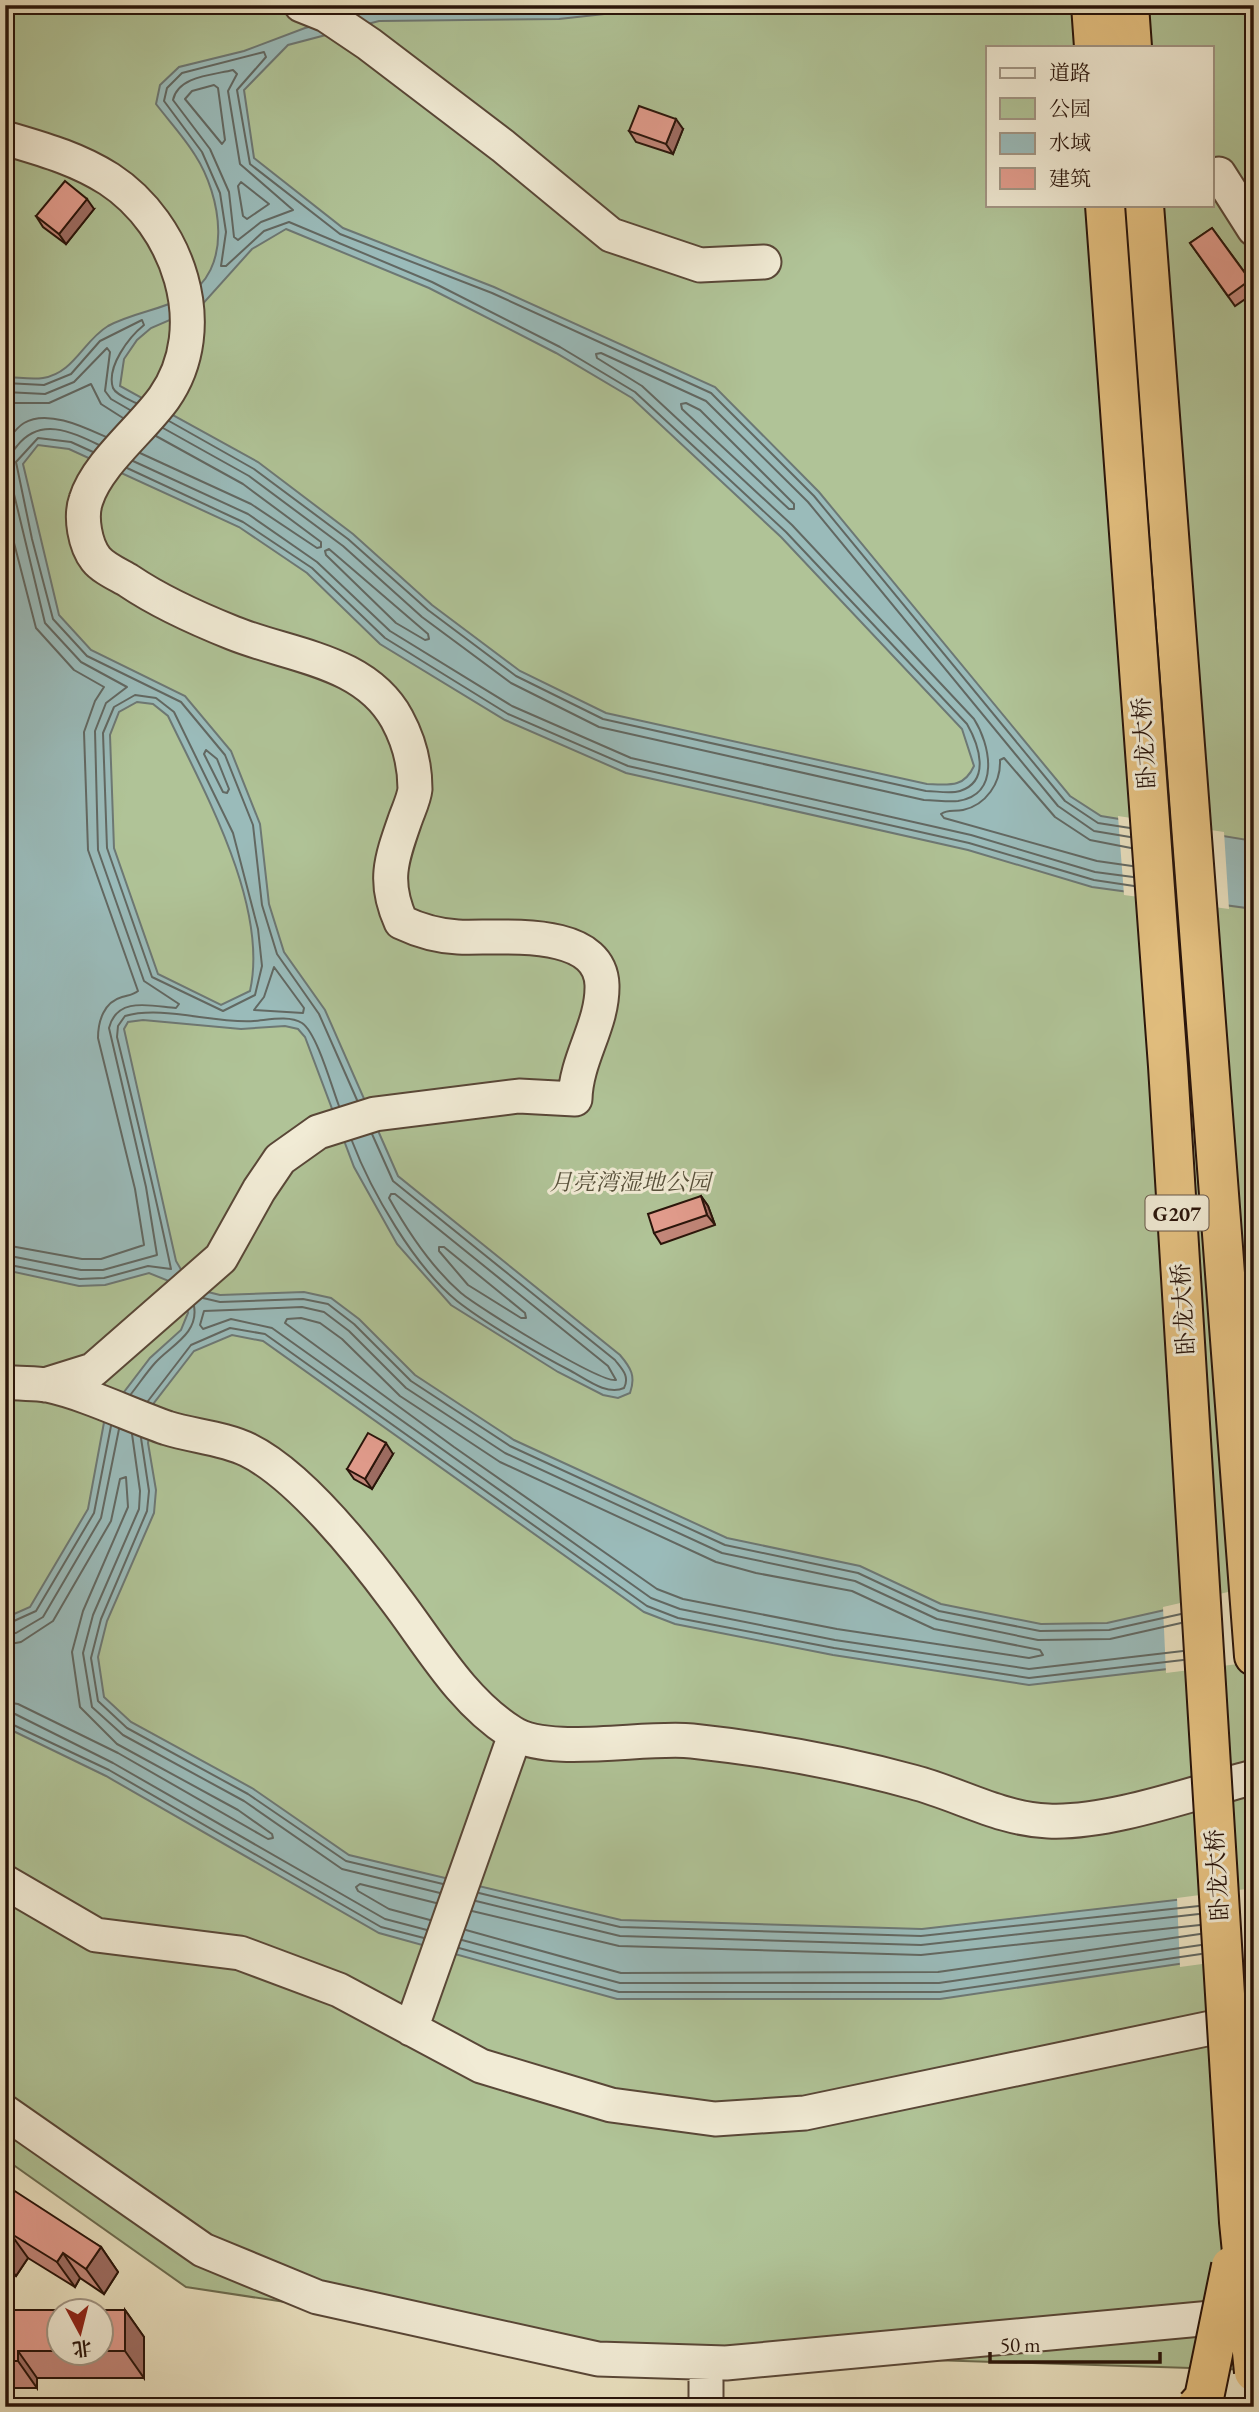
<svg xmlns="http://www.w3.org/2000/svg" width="1259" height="2412" font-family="'EB Garamond','Noto Serif SC',serif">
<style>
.green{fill:#b0c397;stroke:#6c6c50;stroke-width:2;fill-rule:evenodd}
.water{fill:#9abbba;stroke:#6d7874;stroke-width:2;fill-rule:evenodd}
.pier{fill:#e9e0bf}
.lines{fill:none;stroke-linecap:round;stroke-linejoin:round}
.shore{stroke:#626862;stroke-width:2}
.minor-casing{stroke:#594737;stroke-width:37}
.highway-casing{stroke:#29140a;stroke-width:42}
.minor{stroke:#f1ebd5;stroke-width:33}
.highway{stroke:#e4c080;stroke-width:38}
.highway-bridge-casing{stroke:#29140a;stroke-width:42;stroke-linecap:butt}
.highway-bridge{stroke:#e4c080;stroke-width:38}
.wall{fill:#c28679;stroke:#29140a;stroke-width:2;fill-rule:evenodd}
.shaded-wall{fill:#9e6d63;stroke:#29140a;stroke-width:2}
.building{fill:#e29c8d;stroke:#29140a;stroke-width:2}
.labels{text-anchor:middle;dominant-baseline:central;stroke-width:6;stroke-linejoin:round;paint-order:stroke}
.shield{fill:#f1ebd5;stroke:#655447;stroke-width:2}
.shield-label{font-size:21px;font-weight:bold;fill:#29140a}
.street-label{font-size:23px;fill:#29140a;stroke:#f1ebd5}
.park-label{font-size:23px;font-style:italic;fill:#58513b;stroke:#f1ebd5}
</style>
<rect width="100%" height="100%" fill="#e9e0bf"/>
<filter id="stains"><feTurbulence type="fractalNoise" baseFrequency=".00286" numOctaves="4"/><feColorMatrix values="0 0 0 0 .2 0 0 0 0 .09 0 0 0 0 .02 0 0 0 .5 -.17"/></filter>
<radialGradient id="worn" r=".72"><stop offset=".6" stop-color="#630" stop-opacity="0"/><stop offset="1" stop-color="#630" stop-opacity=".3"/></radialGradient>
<path class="green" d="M 5,5 L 1254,5 L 1254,2370 L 805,2356 L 726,2363 L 456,2328 L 186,2287 L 5,2159 ZM 988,47 L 1212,47 L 1212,205 L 988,205 Z"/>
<path class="water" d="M 394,5 L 686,5 L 559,19 L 379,21 L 288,45 L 244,90 L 254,158 L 343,228 L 494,287 L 715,387 L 819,492 L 1070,796 L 1101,816 L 1254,841 L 1254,909 L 1092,887 L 968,850 L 626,773 L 505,720 L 380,644 L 307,573 L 239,527 L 69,449 L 38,445 L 23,464 L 59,615 L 91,650 L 185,696 L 231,751 L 260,824 L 269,904 L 284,952 L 325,1010 L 398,1176 L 620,1355 C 631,1368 636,1376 630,1393 L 618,1398 L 603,1395 L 558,1372 L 451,1305 L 397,1244 L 354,1167 L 305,1037 L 298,1029 L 285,1026 L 241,1029 L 143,1020 L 128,1022 L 124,1029 L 176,1261 L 186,1278 L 204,1291 L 220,1295 L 304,1292 L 331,1298 L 359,1319 L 415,1375 L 514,1440 L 727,1538 L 860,1566 L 941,1604 L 1041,1624 L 1107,1623 L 1254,1590 L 1254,1659 L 1029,1685 L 833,1655 L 675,1624 L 644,1612 L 263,1341 L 232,1335 L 194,1351 L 154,1403 L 148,1443 L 156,1490 L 154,1513 L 107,1621 L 98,1657 L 104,1697 L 131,1722 L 252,1788 L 349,1855 L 621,1920 L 922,1929 L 1254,1891 L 1254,1953 L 940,1999 L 617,1999 L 379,1933 L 106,1776 L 5,1727 L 5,1618 L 30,1607 L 88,1509 L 105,1417 L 150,1358 L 181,1330 L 188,1313 L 186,1301 L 169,1281 L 149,1273 L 105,1285 L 79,1286 L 5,1270 L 5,377 C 17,377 31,380 43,378 C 74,373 83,341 108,326 C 132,313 160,310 183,298 C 235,271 221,195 195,155 C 184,137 169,121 156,104 L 160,85 L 179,67 L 244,51 L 305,28 ZM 286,229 L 429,288 L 556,353 L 632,398 L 781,537 L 962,729 L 974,766 C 964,788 949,785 927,784 L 606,713 L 520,671 L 432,605 L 353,534 L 258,462 L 120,386 L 124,359 L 137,340 L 151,328 L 200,307 L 252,249 ZM 137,702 L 153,704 L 168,716 C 204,791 269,906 250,991 L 221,1005 L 158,974 L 114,848 L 110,735 L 119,712 Z"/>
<path class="pier" d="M 1118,816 L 1224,832 L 1229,909 L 1124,895 Z
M 1254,1586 L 1254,1662 L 1166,1673 L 1163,1607 Z
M 1254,1888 L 1254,1957 L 1180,1967 L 1177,1898 Z"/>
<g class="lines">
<path class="shore" d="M 389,5 L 392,14 L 558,12 L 623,5
M 233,70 L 237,74 L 228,91 L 240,164 L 293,210 L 261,222 L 238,240 L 234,237 L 229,192 L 210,149 L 173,100 C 178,76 213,75 233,70 Z
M 214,85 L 218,88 L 225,140 L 222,144 L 185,99 L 192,91 Z
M 241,182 L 269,204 L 247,219 L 243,216 L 238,186 Z
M 5,383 L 44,385 L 71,374 L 100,341 L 142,320 L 144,325 C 129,337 106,367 113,388 C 116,395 130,400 136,403
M 5,392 L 45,394 L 74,382 L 107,348 L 110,352 L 105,391 L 111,399 L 130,410
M 5,403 L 49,403 L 91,384 L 101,404 L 123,418
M 686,403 L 700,410 L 794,504 L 794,509 L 789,509 L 682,409 L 681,404 Z
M 169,421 L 254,469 L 348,539 L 428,610 L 516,676 L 603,719 L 926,791 C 936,791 950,794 960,791 C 991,781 979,745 967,724 L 786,532 L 635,392 L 560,347 L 432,282 L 289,222 L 264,231 L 226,266 L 221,266 L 226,232 L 220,193 L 202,152 L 164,101 L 167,88 L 182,73 L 264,52 L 266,57 L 237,90 L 250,164 L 340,234 L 492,293 L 711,393 L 814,496 L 1065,801 L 1098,823 L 1130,828
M 163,428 L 249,476 L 343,546 L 422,617 L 511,683 L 599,727 L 924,800 C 935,800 947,802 958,801 C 1001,795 990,744 974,719 L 792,525 L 642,386 L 597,358 L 596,354 L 601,353 L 706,401 L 808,502 L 1058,806 L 1094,831 L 1130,837
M 5,443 C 11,436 17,427 24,423 C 47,409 84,427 106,437
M 93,452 L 71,442 L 38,438 L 16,462 L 32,539 L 53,619 L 87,656 L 181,702 L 225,755 L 253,825 L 262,905 L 277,954 L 319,1014 L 357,1100
M 140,453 L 251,504 L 317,548 L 321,547 L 321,542 L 243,484 L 156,436
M 133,461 L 248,514 L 317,562 L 390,631 L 512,706 L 631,758 L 971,835 L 1095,872 L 1133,877
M 127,468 L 243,522 L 312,568 L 385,638 L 508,714 L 628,766 L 969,843 L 1094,880 L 1134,886
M 5,508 L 36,628 L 74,670 L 104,687 L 95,701 L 84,732 L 88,850 L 138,991 C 133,995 129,995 122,997 C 104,1002 98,1021 98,1038 L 135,1189 L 144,1245 L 101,1259 L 82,1259 L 5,1245
M 329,549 L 428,634 L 429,639 L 425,640 L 396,623 L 326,555 L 325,551 Z
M 135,695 L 156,698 L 174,712 L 233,833 L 258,929 L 262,966 L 255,995 L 223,1011 L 152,977 L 107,848 L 103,733 L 114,707 Z
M 206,750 L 217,759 L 229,789 L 227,793 L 223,792 L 204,754 Z
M 1131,848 L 1090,840 L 1055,817 L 1004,758 L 1000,760 C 1001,783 986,805 963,810 C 954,812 948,809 941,814 L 944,818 L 1097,861 L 1132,866
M 274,967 L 304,1008 L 303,1013 L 254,1010 L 264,997 Z
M 352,1141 C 371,1191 414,1266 457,1301 C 485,1323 538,1354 571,1371 C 586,1379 607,1396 624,1388 C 630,1376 622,1369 615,1360 L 393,1181 L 372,1134
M 391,1194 L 395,1194 L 608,1366 L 616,1380 C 600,1383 479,1308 461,1293 C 431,1267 408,1232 389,1198 Z
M 439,1247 L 444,1247 L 525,1313 L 526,1318 L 521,1318 L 468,1285 L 439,1251 Z
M 5,1255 L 81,1270 L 103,1270 L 157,1255 L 146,1187 L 109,1028 C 117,996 151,1006 176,1008 L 179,1004 L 144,981 L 98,850 L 95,731 L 106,703 L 127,687 L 81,662 L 45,623 L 7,465 C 8,457 12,452 17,446 C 40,417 70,431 99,445
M 5,1264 L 80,1279 L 104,1278 L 148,1266 L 171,1269 C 155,1192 136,1114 117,1037 L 118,1026 L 125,1016 C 163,1005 214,1024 254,1021 C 268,1020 289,1015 302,1023 C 317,1033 332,1088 339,1106
M 203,1298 L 220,1302 L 303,1299 L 328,1304 L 354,1324 L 411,1381 L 510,1446 L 725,1545 L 858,1573 L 939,1611 L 1040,1631 L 1109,1630 L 1181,1614
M 301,1318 L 320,1323 L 342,1339 L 400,1396 L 500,1462 L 716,1562 L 756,1573 L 852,1591 L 934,1629 L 1040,1650 L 1043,1655 L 1029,1658 L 837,1629 L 683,1599 L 657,1589 L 454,1447 L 285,1323 L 287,1319 Z
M 131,1394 C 139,1384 146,1373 155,1363 C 170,1346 199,1334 194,1306
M 148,1401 L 191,1345 L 230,1328 L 265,1334 L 647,1606 L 678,1618 L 834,1648 L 1029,1678 L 1183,1660
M 132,1434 L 140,1491 L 139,1509 L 93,1615 L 83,1653 L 92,1707 L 123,1735 L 244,1801 L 342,1869 L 440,1893
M 141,1438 L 149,1491 L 147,1511 L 101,1619 L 91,1658 L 98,1701 L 127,1728 L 248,1794 L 346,1861 L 443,1884
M 1181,1623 L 1110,1639 L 1038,1640 L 937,1619 L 855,1581 L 722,1553 L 505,1453 L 406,1388 L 349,1331 L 324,1312 L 302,1307 L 204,1311 L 200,1325 L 203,1329 L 231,1319 L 272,1328 L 651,1598 L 680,1609 L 835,1640 L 1029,1669 L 1183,1651
M 5,1625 L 36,1611 L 94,1513 L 111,1426
M 5,1634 L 16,1633 L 43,1617 L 101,1518 L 119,1429
M 5,1645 L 21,1642 L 53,1621 L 111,1521 L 120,1479 L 126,1477 L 128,1507 L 83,1611 L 72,1652 L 80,1707 L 117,1744 L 238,1810 L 272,1834 L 273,1838 L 268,1839 L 118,1753 L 18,1704 L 5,1702
M 5,1712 L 15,1714 L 113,1763 L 385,1919 L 427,1930
M 5,1721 L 109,1770 L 381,1927 L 424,1938
M 479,1893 L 620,1927 L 921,1936 L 1199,1906
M 476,1901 L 620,1936 L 921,1945 L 1199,1914
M 472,1911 L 619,1946 L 921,1955 L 1200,1925
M 430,1920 L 389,1909 L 358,1891 L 356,1887 L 360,1884 L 436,1903
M 466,1930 L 621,1973 L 938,1972 L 1200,1934
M 462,1940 L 620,1983 L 939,1983 L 1201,1945
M 459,1948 L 619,1992 L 940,1992 L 1201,1954"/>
<g class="minor-casing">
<path id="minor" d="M 301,5 L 326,15 L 369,44 L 503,146 L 611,235 L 700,265 L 764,262
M 5,138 C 42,149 76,158 109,179 C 178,224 214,327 164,398 C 142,429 97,464 86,500 C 80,517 85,545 96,559 C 103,568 119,575 129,581 C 160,602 198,619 233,633 C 290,656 365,660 397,719 C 409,741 415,763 415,789 C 414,799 408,811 405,820 C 391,860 383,882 401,922 C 420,931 437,936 458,937 C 496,939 600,925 602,985 C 603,1025 576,1058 575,1099 L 519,1096 L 375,1114 L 318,1132 L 280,1159 L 259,1190 L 221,1258 L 93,1370 L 45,1385
M 1219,174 L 1254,229
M 5,1382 C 19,1384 34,1383 47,1385 C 88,1394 127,1414 167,1428 C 192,1436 224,1438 248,1450 C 299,1475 362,1554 396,1600 C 431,1646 461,1700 511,1732 C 548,1757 644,1736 692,1741 C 766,1749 841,1762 913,1782 C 959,1794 1000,1819 1048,1821 C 1108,1824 1193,1793 1254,1777
M 5,1882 L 96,1935 L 240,1953 L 339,1990 L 481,2066 L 611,2105 L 715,2119 L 805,2113 L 1254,2019
M 411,2029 L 515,1735
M 5,2112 L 203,2250 L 317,2297 L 598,2359 L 726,2363 L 1244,2315
M 706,2407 L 706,2381"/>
</g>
<g class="highway-casing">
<path id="highway" d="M 1091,5 L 1094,47
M 1129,5 L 1132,47
M 1144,205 L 1254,1656"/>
</g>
<use href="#minor" class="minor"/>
<use href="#highway" class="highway"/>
<g class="highway-bridge-casing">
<path id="highway-bridge" d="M 1105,205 L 1168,1066 L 1239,2222 L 1254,2372
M 1196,2407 L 1204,2398 L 1231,2266"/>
</g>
<use href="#highway-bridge" class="highway-bridge"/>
</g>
<path class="wall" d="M 683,129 L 673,154 L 636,142 L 629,131 Z
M 94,209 L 66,244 L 43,227 L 36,216 Z
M 1212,228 L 1254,285 L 1254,293 L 1235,306 L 1190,243 Z
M 701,1196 L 708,1206 L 715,1225 L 661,1244 L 654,1233 Z
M 393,1454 L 372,1489 L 354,1479 L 347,1469 Z
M 5,2189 L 101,2247 L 118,2272 L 104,2294 L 80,2278 L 75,2287 L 28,2258 L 16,2276 L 5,2270 Z
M 5,2310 L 125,2310 L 144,2337 L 144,2378 L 37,2378 L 37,2388 L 5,2388 ZM 60,2311 L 102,2311 L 102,2353 L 60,2353 Z"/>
<path class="shaded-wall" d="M 676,119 L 683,129 L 673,154 L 666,144 Z
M 87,199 L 94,209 L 66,244 L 59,234 Z
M 701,1196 L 708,1206 L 715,1225 L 707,1215 Z
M 386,1443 L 393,1454 L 372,1489 L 365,1479 Z
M 10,2233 L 28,2258 L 16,2276 L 5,2261 L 5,2241 Z
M 101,2247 L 118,2272 L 104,2294 L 86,2269 Z
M 63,2253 L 80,2278 L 75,2287 L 57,2262 Z
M 125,2310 L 144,2337 L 144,2378 L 125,2351 Z
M 18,2351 L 37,2378 L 37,2388 L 18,2361 Z"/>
<path class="building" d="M 639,106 L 676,119 L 666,144 L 629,131 Z
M 65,181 L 87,199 L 59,234 L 36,216 Z
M 1212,228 L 1250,280 L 1228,296 L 1190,243 Z
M 701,1196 L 707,1215 L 654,1233 L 648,1214 Z
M 368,1433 L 386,1443 L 365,1479 L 347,1469 Z
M 7,2186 L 101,2247 L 86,2269 L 63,2253 L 57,2262 L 10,2233 L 5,2241 L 5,2189 Z
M 5,2310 L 125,2310 L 125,2351 L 102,2351 L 102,2311 L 60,2311 L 60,2351 L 18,2351 L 18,2361 L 5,2361 Z"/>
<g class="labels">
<rect class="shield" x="1145.5" y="1195.5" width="63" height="35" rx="5"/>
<g class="shield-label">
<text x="1177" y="1213">G207</text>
</g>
<g class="street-label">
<text transform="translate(1144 743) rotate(-94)">卧龙大桥</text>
<text transform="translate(1183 1309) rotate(-94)">卧龙大桥</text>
<text transform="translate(1217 1875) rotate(-94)">卧龙大桥</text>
</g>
<g class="park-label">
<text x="630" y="1182">月亮湾湿地公园</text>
</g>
</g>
<rect width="1259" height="2412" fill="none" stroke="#e9e0bf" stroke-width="28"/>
<rect x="7" y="7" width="1245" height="2398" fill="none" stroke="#29140a" stroke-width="3.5"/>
<rect x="14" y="14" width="1231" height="2384" fill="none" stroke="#29140a" stroke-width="2"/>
<rect x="986" y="46" width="228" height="161" fill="#f1ebd5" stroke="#a19584" stroke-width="2"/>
<rect x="1000" y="68" width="35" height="10" fill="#f1ebd5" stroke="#a19584" stroke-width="2"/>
<text x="1049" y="80" font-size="21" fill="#29140a">道路</text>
<rect x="1000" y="98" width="35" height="21" fill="#b0c397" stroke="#a19584" stroke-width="2"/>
<text x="1049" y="116" font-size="21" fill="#29140a">公园</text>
<rect x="1000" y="133" width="35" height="21" fill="#9abbba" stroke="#a19584" stroke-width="2"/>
<text x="1049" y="150" font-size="21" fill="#29140a">水域</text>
<rect x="1000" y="168" width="35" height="21" fill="#e29c8d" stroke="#a19584" stroke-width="2"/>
<text x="1049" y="186" font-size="21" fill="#29140a">建筑</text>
<g transform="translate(80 2332) rotate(173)"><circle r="33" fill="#f1ebd5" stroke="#a19584" stroke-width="2"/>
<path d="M0-5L12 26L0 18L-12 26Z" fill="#8f2418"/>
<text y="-10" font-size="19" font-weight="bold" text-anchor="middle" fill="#29140a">北</text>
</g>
<path d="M990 2352v10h170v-10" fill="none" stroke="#29140a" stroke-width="3.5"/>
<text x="1000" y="2352" font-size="21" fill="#29140a" stroke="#f1ebd5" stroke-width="5" paint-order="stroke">50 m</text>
<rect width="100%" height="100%" filter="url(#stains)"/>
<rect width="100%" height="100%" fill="url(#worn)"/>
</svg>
